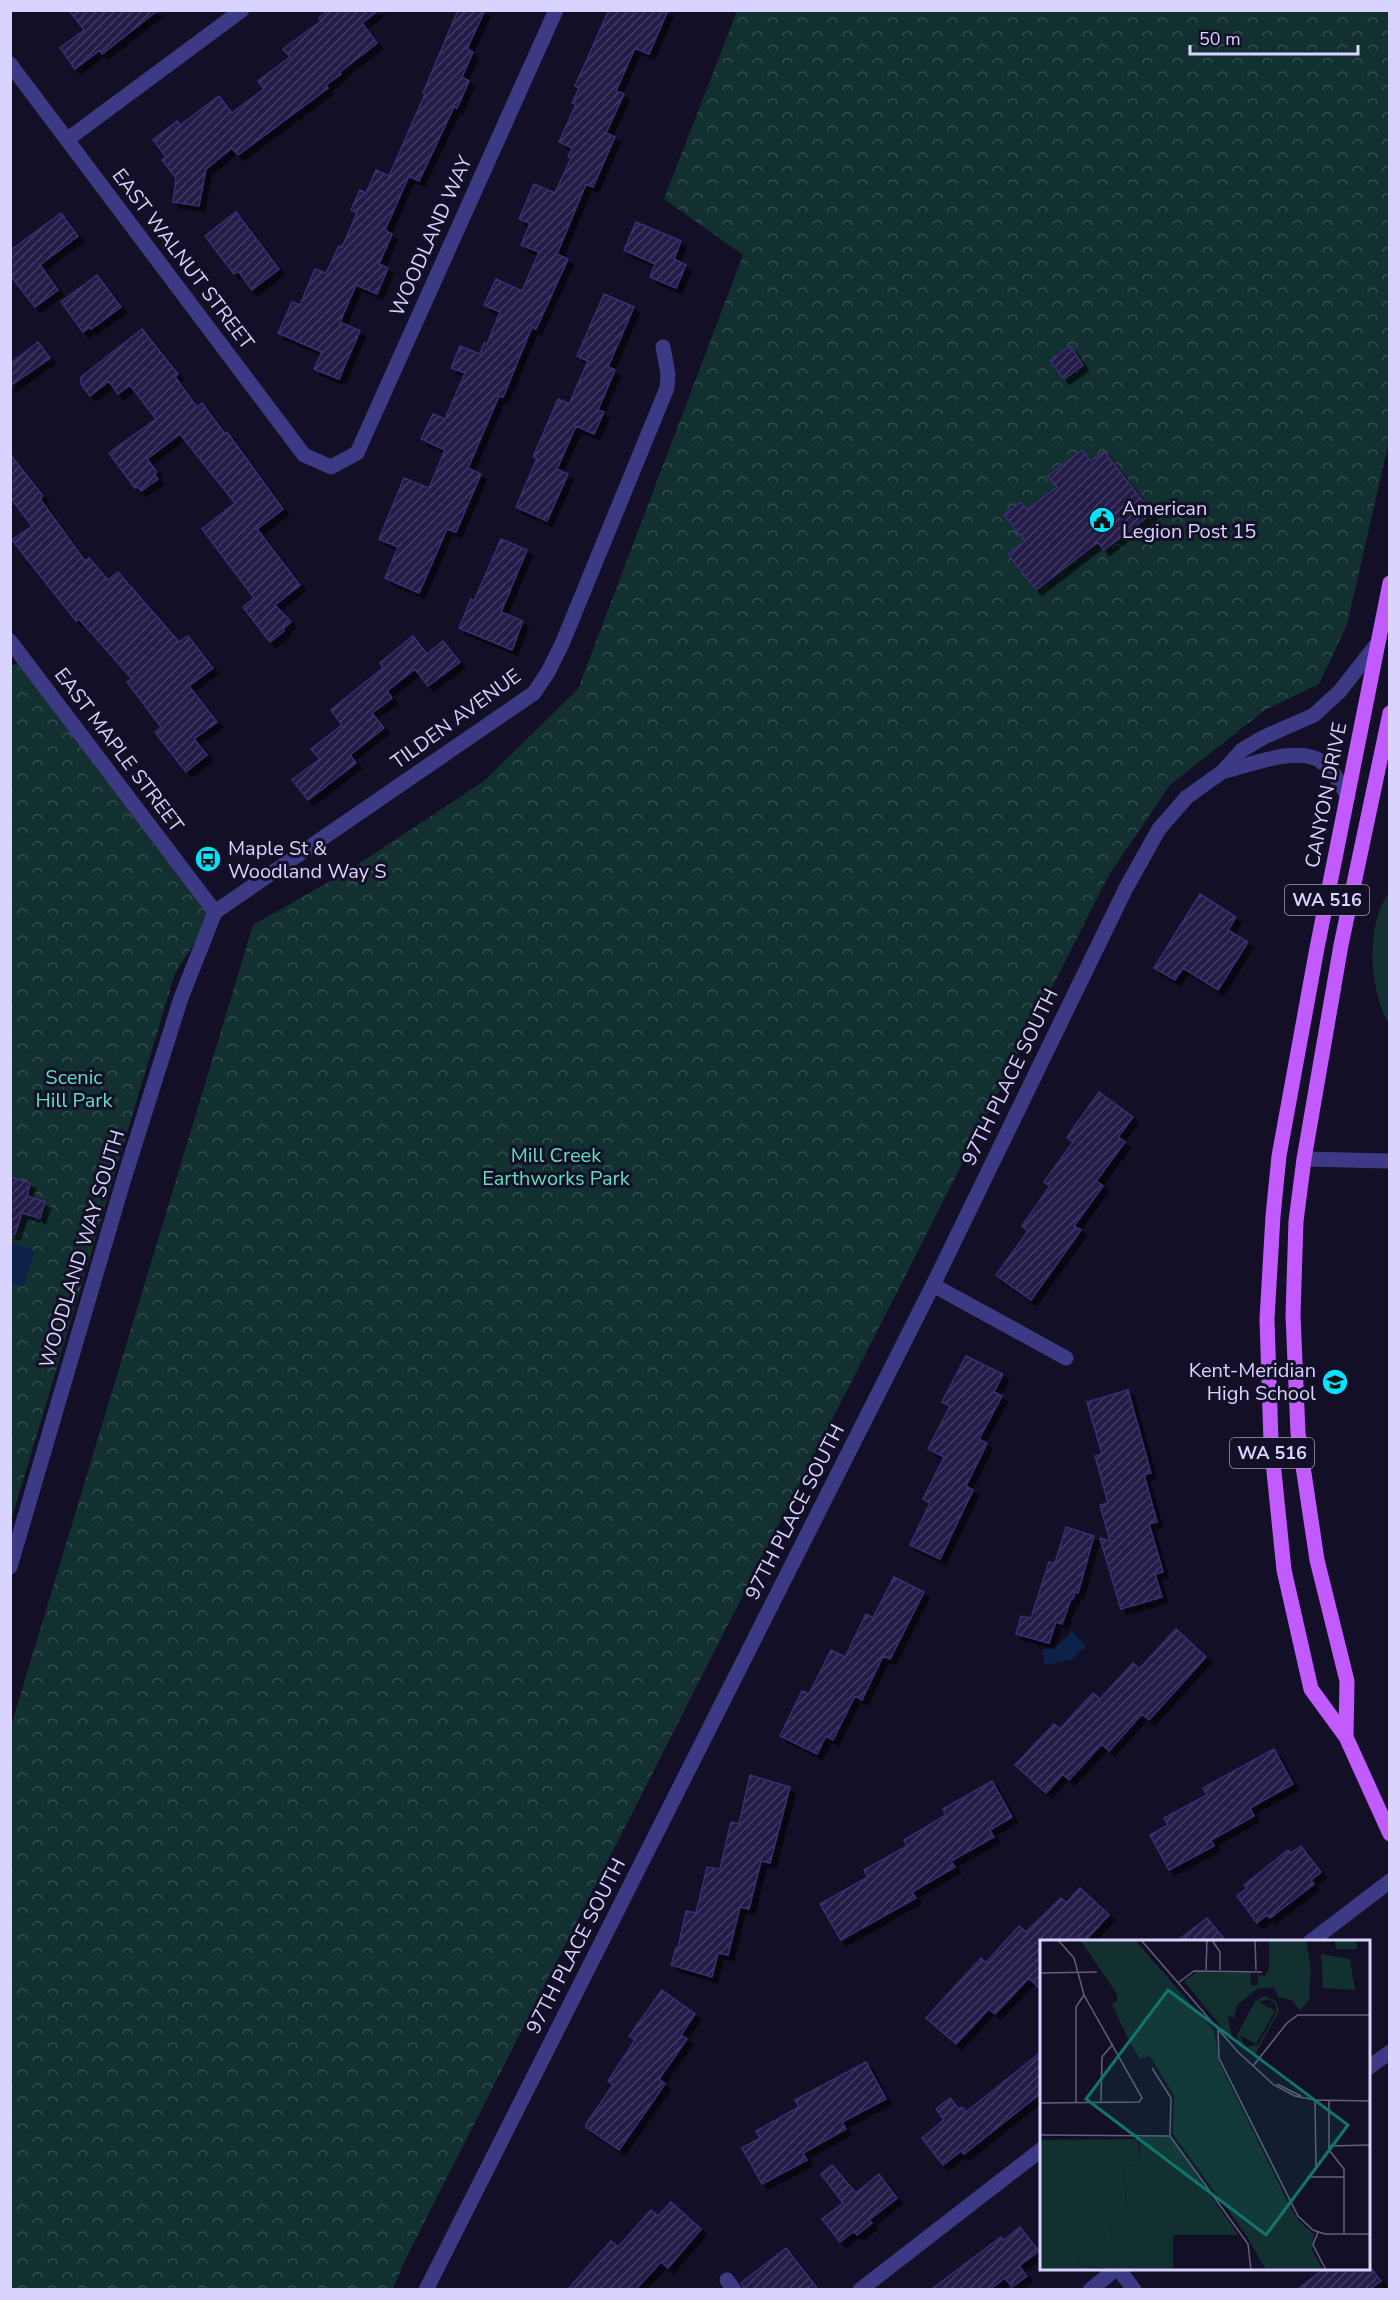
<svg xmlns="http://www.w3.org/2000/svg" width="1400" height="2300" font-family="'Nunito Sans',sans-serif">
<style>
.forest{fill:url(#forest-crowns)}
.garden{fill:#12302f}
.water{fill:#0c2248}
.building{fill:url(#building-hatch);stroke:#3b2d73;stroke-width:1.5;filter:url(#shadow)}
.lines{fill:none;stroke-linecap:round;stroke-linejoin:round}
.minor{stroke:#3d3a85;stroke-width:15}
.tertiary{stroke:#3d3a85;stroke-width:15}
.primary{stroke:#c25bff;stroke-width:15}
.labels{text-anchor:middle;dominant-baseline:central;stroke-width:6;stroke-linejoin:round;paint-order:stroke}
.shield{fill:#130f26;stroke:#9e99be;stroke-width:1.5}
.shield-label{font-size:18px;font-weight:bold;fill:#d9d4ff}
.street-label{font-size:20px;fill:#d9d4ff;stroke:#130f26}
.poi-label{font-size:20px;fill:#d9d4ff;stroke:#130f26;text-anchor:start}
.park-label{font-size:20px;fill:#5fe0c0;stroke:#130f26}
.inset-road{fill:none;stroke:#625e7d;stroke-width:1.5}
.view{fill:#0f766e;fill-opacity:0.15;stroke:#0f766e;stroke-width:3}
.inset-edge{fill:none;stroke:#d9d4ff;stroke-width:3}
</style>
<defs>
<pattern id="forest-crowns" width="20" height="18" patternUnits="userSpaceOnUse" patternTransform="scale(1.5)"><rect width="20" height="18" fill="#12302f"/><path d="M2 6a3 3 0 1 1 6 0M12 15a3 3 0 1 1 6 0" fill="none" stroke="#344d4e"/></pattern>
<pattern id="building-hatch" width="6" height="6" patternUnits="userSpaceOnUse" patternTransform="scale(1.5)"><rect width="6" height="6" fill="#241b47"/><path d="M-1 1l2-2M0 6l6-6M5 7l2-2" fill="none" stroke="#433b63"/></pattern>
<filter id="shadow"><feDropShadow dx="5.5" dy="5.5" stdDeviation="0" flood-color="#0009"/></filter>
</defs>
<rect width="100%" height="100%" fill="#130f26"/>
<path class="forest" d="M 737,11 L 1389,11 L 1389,441 L 1347,625 L 1319,684 L 1265,710 L 1170,785 L 1109,875 L 405,2260 L 393,2289 L 11,2290 L 11,1726 L 253,925 L 351,869 L 484,781 L 578,689 L 743,255 L 664,199 Z
M 24,659 L 215,912 L 175,973 L 11,1521 L 10,667 Z"/>
<path class="garden" d="M 1389,893 L 1389,1024 C 1369,992 1365,923 1389,893 Z"/>
<path class="water" d="M 11,1243 L 35,1251 L 23,1287 L 11,1283 Z
M 1072,1631 L 1086,1646 L 1071,1660 L 1045,1665 L 1042,1650 L 1058,1645 Z"/>
<path class="building" d="M 69,10 L 158,10 L 102,54 L 100,50 L 75,69 L 60,48 L 84,30 Z
M 329,10 L 379,10 L 362,23 L 377,43 L 340,72 L 341,74 L 326,85 L 328,88 L 238,155 L 232,148 L 206,169 L 199,206 L 173,202 L 176,178 L 162,160 L 166,157 L 153,140 L 177,121 L 180,125 L 219,96 L 232,113 L 264,89 L 258,81 L 290,57 L 283,49 L 321,21 L 319,18 Z
M 458,10 L 485,10 L 467,49 L 473,52 L 462,77 L 469,81 L 457,108 L 454,107 L 419,181 L 409,176 L 385,230 L 392,234 L 379,264 L 388,268 L 377,294 L 356,285 L 340,322 L 360,331 L 339,379 L 314,369 L 322,352 L 278,333 L 292,302 L 300,305 L 315,269 L 326,273 L 339,246 L 342,247 L 357,213 L 351,210 L 360,190 L 366,193 L 376,170 L 389,176 L 425,94 L 423,93 Z
M 609,10 L 668,10 L 649,54 L 635,48 L 616,91 L 624,94 L 606,133 L 615,137 L 593,187 L 586,184 L 557,254 L 568,259 L 536,329 L 532,327 L 503,397 L 499,396 L 468,468 L 481,474 L 456,532 L 447,529 L 419,593 L 385,578 L 398,547 L 379,539 L 404,478 L 429,488 L 445,450 L 421,439 L 433,414 L 445,419 L 465,373 L 451,368 L 460,346 L 480,354 L 484,343 L 487,344 L 500,312 L 484,305 L 496,279 L 522,291 L 539,252 L 521,245 L 530,223 L 519,219 L 534,184 L 555,193 L 571,158 L 568,157 L 572,148 L 559,142 L 576,104 L 572,103 L 579,88 L 575,86 Z
M 236,212 L 279,269 L 252,290 L 238,271 L 234,274 L 205,236 Z
M 61,213 L 78,236 L 40,265 L 58,290 L 35,307 L 10,275 L 10,251 Z
M 636,222 L 681,241 L 674,259 L 686,265 L 676,288 L 650,277 L 655,264 L 624,250 Z
M 97,275 L 121,307 L 91,329 L 90,327 L 83,332 L 61,302 Z
M 604,294 L 634,307 L 608,367 L 615,370 L 598,410 L 604,412 L 594,434 L 576,426 L 557,469 L 568,474 L 547,521 L 516,507 L 537,458 L 533,457 L 558,399 L 569,404 L 588,361 L 577,356 Z
M 142,329 L 178,374 L 175,377 L 197,407 L 202,403 L 225,434 L 227,432 L 283,509 L 257,529 L 300,585 L 275,605 L 291,622 L 283,629 L 284,631 L 270,642 L 243,607 L 254,598 L 202,529 L 235,503 L 180,434 L 147,459 L 157,472 L 154,474 L 158,479 L 141,491 L 138,487 L 135,488 L 109,453 L 156,419 L 130,385 L 118,394 L 109,381 L 90,396 L 81,384 L 81,377 Z
M 38,342 L 50,358 L 10,386 L 10,364 Z
M 1070,346 L 1083,365 L 1064,379 L 1050,361 Z
M 1082,450 L 1091,461 L 1104,451 L 1152,513 L 1104,550 L 1098,542 L 1036,590 L 1008,554 L 1025,541 L 1004,515 L 1021,502 L 1027,510 L 1057,487 L 1048,476 Z
M 10,454 L 43,496 L 40,499 L 85,561 L 89,558 L 108,580 L 118,572 L 179,642 L 188,636 L 213,668 L 189,686 L 217,722 L 194,739 L 207,755 L 186,772 L 155,732 L 161,727 L 127,682 L 132,679 L 79,619 L 76,621 L 12,540 L 32,526 L 10,497 Z
M 501,539 L 527,550 L 501,612 L 523,621 L 512,650 L 459,628 L 471,599 L 474,601 Z
M 413,636 L 427,654 L 443,641 L 460,662 L 428,686 L 415,669 L 387,691 L 392,698 L 372,713 L 384,728 L 350,755 L 356,763 L 308,800 L 292,780 L 320,759 L 311,749 L 342,725 L 331,710 L 383,668 L 380,663 Z
M 1200,894 L 1236,917 L 1228,930 L 1248,942 L 1218,990 L 1183,968 L 1175,980 L 1154,968 Z
M 1099,1092 L 1133,1117 L 1118,1137 L 1125,1142 L 1096,1181 L 1103,1186 L 1074,1226 L 1081,1230 L 1031,1300 L 996,1275 L 1028,1231 L 1022,1226 L 1050,1186 L 1044,1182 L 1073,1142 L 1067,1137 Z
M 10,1177 L 30,1183 L 27,1196 L 45,1202 L 40,1218 L 22,1213 L 15,1234 L 10,1234 Z
M 966,1356 L 1003,1374 L 994,1392 L 1002,1396 L 979,1439 L 987,1443 L 966,1486 L 973,1490 L 940,1559 L 910,1545 L 930,1503 L 923,1499 L 944,1457 L 928,1449 L 950,1406 L 942,1402 Z
M 1128,1390 L 1151,1473 L 1144,1475 L 1157,1522 L 1149,1524 L 1163,1572 L 1155,1574 L 1162,1597 L 1121,1609 L 1100,1538 L 1110,1541 L 1100,1505 L 1108,1503 L 1095,1456 L 1102,1454 L 1087,1402 Z
M 1066,1527 L 1094,1536 L 1078,1593 L 1075,1592 L 1073,1599 L 1071,1599 L 1062,1624 L 1056,1622 L 1049,1643 L 1016,1634 L 1021,1616 L 1031,1618 L 1049,1562 L 1055,1563 Z
M 894,1577 L 924,1592 L 890,1659 L 883,1656 L 862,1700 L 855,1696 L 833,1740 L 826,1736 L 817,1754 L 780,1736 L 802,1691 L 809,1694 L 831,1650 L 845,1657 L 866,1614 L 873,1618 Z
M 1176,1629 L 1206,1657 L 1149,1720 L 1142,1714 L 1109,1751 L 1102,1744 L 1069,1780 L 1063,1774 L 1046,1793 L 1015,1765 L 1054,1724 L 1060,1729 L 1093,1693 L 1100,1699 L 1133,1663 L 1139,1669 Z
M 1274,1749 L 1293,1784 L 1250,1808 L 1254,1816 L 1211,1840 L 1214,1846 L 1169,1870 L 1150,1835 L 1168,1825 L 1164,1818 L 1207,1795 L 1203,1788 Z
M 750,1775 L 790,1787 L 770,1863 L 761,1861 L 749,1909 L 740,1907 L 728,1955 L 718,1953 L 712,1977 L 671,1965 L 676,1948 L 678,1948 L 686,1911 L 696,1913 L 707,1867 L 720,1869 L 731,1822 L 739,1824 Z
M 992,1781 L 1012,1817 L 990,1830 L 994,1837 L 951,1861 L 955,1867 L 912,1892 L 916,1898 L 841,1940 L 820,1904 L 868,1877 L 864,1870 L 907,1846 L 904,1840 L 946,1815 L 943,1809 Z
M 1301,1846 L 1321,1872 L 1311,1880 L 1314,1884 L 1270,1918 L 1267,1915 L 1257,1923 L 1237,1896 L 1247,1888 L 1244,1885 L 1288,1850 L 1291,1853 Z
M 1080,1888 L 1109,1915 L 1085,1941 L 1041,1941 L 1041,1990 L 1029,1978 L 995,2014 L 989,2009 L 956,2044 L 926,2018 L 981,1958 L 986,1963 L 1019,1926 L 1026,1932 L 1061,1898 L 1066,1903 Z
M 1207,1918 L 1226,1941 L 1177,1941 Z
M 662,1990 L 695,2014 L 681,2035 L 687,2039 L 659,2079 L 665,2084 L 619,2150 L 586,2127 L 586,2124 L 613,2085 L 608,2081 L 635,2040 L 629,2036 Z
M 1041,2052 L 1041,2093 L 964,2154 L 961,2151 L 943,2165 L 922,2138 L 944,2120 L 936,2109 L 950,2098 L 959,2109 L 962,2107 L 966,2112 Z
M 866,2062 L 886,2099 L 842,2122 L 846,2129 L 803,2153 L 807,2160 L 762,2184 L 742,2148 L 760,2138 L 756,2131 L 799,2107 L 795,2100 Z
M 832,2165 L 856,2193 L 879,2174 L 897,2198 L 869,2220 L 872,2223 L 857,2235 L 854,2231 L 840,2242 L 822,2219 L 843,2203 L 821,2174 Z
M 671,2202 L 701,2229 L 668,2268 L 661,2262 L 636,2289 L 568,2289 L 611,2241 L 618,2247 L 651,2210 L 658,2216 Z
M 1020,2227 L 1039,2251 L 1019,2266 L 1027,2276 L 1012,2287 L 1005,2278 L 990,2289 L 932,2289 L 1001,2237 L 1004,2240 Z
M 786,2248 L 818,2289 L 744,2289 L 741,2283 Z
M 1325,2268 L 1371,2268 L 1381,2281 L 1370,2289 L 1298,2289 Z"/>
<g class="lines">
<path class="minor" d="M 10,64 L 304,455 L 331,467 L 357,453 L 556,10
M 68,139 L 242,10
M 1222,772 C 1248,766 1294,746 1319,760 C 1332,768 1340,784 1348,796
M 215,912 L 534,693 L 548,672 L 562,644 L 667,388 L 668,374 L 663,347
M 1304,1159 L 1390,1161
M 933,1285 L 1066,1358
M 1310,1942 L 1390,1881
M 1368,2068 L 1390,2052
M 1118,2268 L 1134,2290
M 727,2280 L 734,2290
M 426,2290 L 933,1285 L 1126,888 L 1159,829 L 1187,797 L 1222,772 L 1242,750 L 1264,737 L 1314,715 L 1340,691 L 1376,645
M 860,2290 L 1042,2149
M 1090,2290 L 1117,2268"/>
<path class="tertiary" d="M 10,641 L 215,912 L 181,998 L 123,1182 L 10,1567"/>
<path class="primary" d="M 1390,583 L 1317,948 L 1279,1156 L 1273,1216 L 1267,1319 L 1271,1442 L 1284,1570 L 1311,1689 L 1346,1737 L 1390,1834
M 1346,1737 L 1347,1681 L 1317,1560 L 1298,1433 L 1293,1315 L 1296,1221 L 1304,1159 L 1341,945 L 1390,713"/>
</g>
<defs>
<g id="civic-disc" transform="scale(1.35)"><circle r="9.5" fill="#00e5ff" stroke="#130f26"/><path d="M-.6-6.5H3V-4.5H.6V-3L4-1V1h2V6H-6V1h2V-1L-.6-3ZM-1.2 2.5V6h2.4V2.5Z" fill="#111"/></g>
<g id="bus-disc" transform="scale(1.35)"><circle r="9.5" fill="#00e5ff" stroke="#130f26"/><path d="M-5-6H5V4H4V6H2V4H-2V6H-4V4H-5ZM-3.5-4V0h7V-4ZM-3.5 1.2v1.5H-2V1.2ZM2 1.2v1.5H3.5V1.2Z" fill="#111"/></g>
<g id="school-disc" transform="scale(1.35)"><circle r="9.5" fill="#00e5ff" stroke="#130f26"/><path d="M0-5L7-2L0 1L-7-2ZM-4 1L0 2.5L4 1V4Q0 6-4 4Z" fill="#111"/></g>
</defs>
<g fill-rule="evenodd">
<use href="#civic-disc" x="1102" y="520"/>
<use href="#bus-disc" x="208" y="859"/>
<use href="#school-disc" x="1335" y="1382"/>
</g>
<g class="labels">
<g class="shield">
<rect x="1285" y="885" width="84" height="30" rx="4.5"/>
<rect x="1230" y="1438" width="84" height="30" rx="4.5"/>
</g>
<g class="shield-label">
<text x="1327" y="900">WA 516</text>
<text x="1272" y="1453">WA 516</text>
</g>
<g class="street-label">
<text transform="translate(431 236) rotate(-66)">WOODLAND WAY</text>
<text transform="translate(183 259) rotate(53)">EAST WALNUT STREET</text>
<text transform="translate(456 719) rotate(-36)">TILDEN AVENUE</text>
<text transform="translate(119 750) rotate(53)">EAST MAPLE STREET</text>
<text transform="translate(1326 795) rotate(-79)">CANYON DRIVE</text>
<text transform="translate(1010 1077) rotate(-64)">97TH PLACE SOUTH</text>
<text transform="translate(82 1249) rotate(-73)">WOODLAND WAY SOUTH</text>
<text transform="translate(795 1512) rotate(-63)">97TH PLACE SOUTH</text>
<text transform="translate(576 1946) rotate(-63)">97TH PLACE SOUTH</text>
</g>
<g class="poi-label">
<text x="1122" y="508">American<tspan x="1122" dy="23">Legion Post 15</tspan></text>
<text x="228" y="848">Maple St &amp;<tspan x="228" dy="23">Woodland Way S</tspan></text>
<text x="1316" y="1370" text-anchor="end">Kent-Meridian<tspan x="1316" dy="23">High School</tspan></text>
</g>
<g class="park-label">
<text x="74" y="1077">Scenic<tspan x="74" dy="23">Hill Park</tspan></text>
<text x="556" y="1155">Mill Creek<tspan x="556" dy="23">Earthworks Park</tspan></text>
</g>
</g>
<g transform="translate(1040 1940)">
<rect width="330" height="330" fill="#130f26"/>
<path d="M 40,0 L 95,0 L 174,91 L 180,124 L 247,261 L 259,281 L 274,294 L 272,310 L 283,330 L 226,330 L 206,295 L 133,194 L 134,155 L 110,116 L 100,119 L 89,101 L 72,64 L 77,61 L 77,54 ZM 229,0 L 266,0 L 271,28 L 269,60 L 260,71 L 252,60 L 238,57 L 234,47 L 217,49 L 197,65 L 194,78 L 188,76 L 192,100 L 144,41 L 157,32 L 210,33 L 211,45 L 218,45 L 218,35 L 225,36 L 229,28 ZM 99,196 L 130,196 L 198,295 L 133,295 L 133,330 L 75,330 L 67,267 L 86,266 L 84,226 L 100,225 ZM 0,304 L 35,304 L 38,325 L 66,330 L 0,330 Z" fill="#12302f"/>
<path d="M 98,199 L 100,225 L 84,226 L 86,267 L 67,267 L 75,330 L 38,325 L 35,304 L 0,304 L 0,200 Z" fill="#12302f"/>
<path d="M 295,0 L 316,0 L 317,9 L 296,9 ZM 281,14 L 310,19 L 315,50 L 283,48 ZM 225,56 L 236,61 L 239,71 L 215,115 L 199,106 L 197,95 L 215,61 ZM 229,59 L 236,65 L 236,73 L 218,105 L 205,107 L 200,95 L 216,104 L 235,71 L 219,62 Z" fill="#12302f" fill-rule="evenodd"/>
<path class="inset-road" d="M 101,0 L 198,112 L 234,145 L 255,156 L 275,160 L 330,161M 172,0 L 180,12 L 180,30M 215,0 L 216,30M 166,30 L 167,0M 0,33 L 57,32M 138,43 L 154,31 L 222,32M 178,90 L 179,118 L 258,276 L 273,290 L 285,294 L 330,294M 213,126 L 247,83 L 258,75 L 330,75M 112,128 L 131,158 L 130,196M 237,144 L 261,156M 275,160 L 276,228M 61,161 L 62,117 L 73,104M 289,161 L 289,210 L 304,229 L 304,294M 36,162 L 36,67 L 44,55M 0,163 L 99,162 L 102,158 L 44,55 L 34,18 L 18,0M 0,195 L 130,196M 130,196 L 208,304 L 211,330M 289,206 L 330,205M 267,237 L 304,237M 278,292 L 273,305 L 286,330"/>
<path class="view" d="M 128,50 L 308,185 L 226,295 L 46,159 Z"/>
<rect width="330" height="330" class="inset-edge"/>
</g>
<rect width="1400" height="2300" fill="none" stroke="#d9d4ff" stroke-width="24"/>
<path d="M1190 45v9h168v-9" fill="none" stroke="#d9d4ff" stroke-width="3"/>
<text x="1199" y="45" font-size="18" fill="#d9d4ff" stroke="#130f26" stroke-width="4.5" paint-order="stroke">50 m</text>
</svg>
